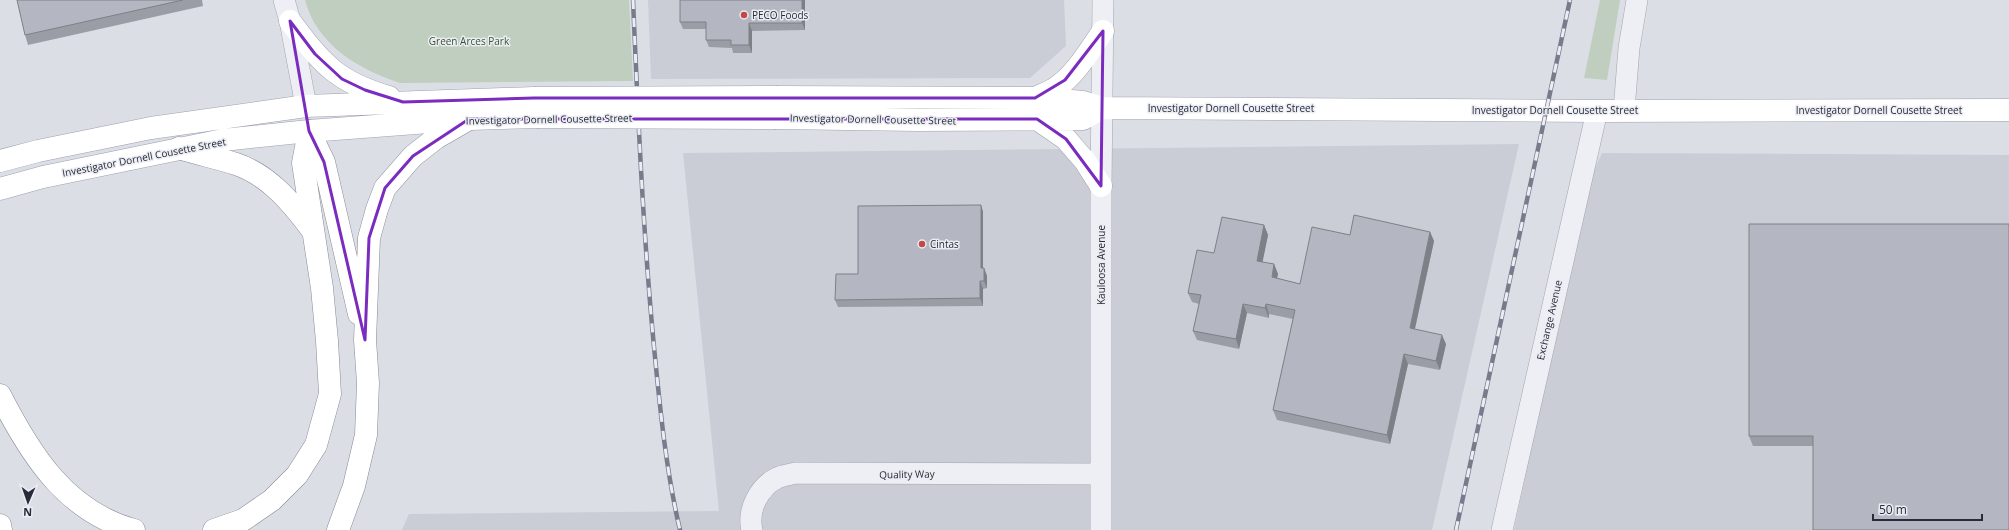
<svg xmlns="http://www.w3.org/2000/svg" width="2009" height="530" font-family="'Open Sans',sans-serif">
<style>
.built{fill:#cacdd6}
.green{fill:#bfcebe}
.lines{fill:none;stroke-linecap:round;stroke-linejoin:round}
.minor-casing{stroke:#a2a5ae;stroke-width:22}
.major-casing{stroke:#9ca1b0;stroke-width:23}
.highway-casing{stroke:#858a9a;stroke-width:23}
.minor{stroke:#eeeff4;stroke-width:21}
.major{stroke:#fff;stroke-width:22}
.highway{stroke:#fff;stroke-width:22}
.rail-casing{stroke:#777c8d;stroke-width:4.5}
.rail{stroke:#ebedf3;stroke-width:3;stroke-dasharray:9;stroke-linecap:butt}
.major-bridge-casing{stroke:#9ca1b0;stroke-width:23;stroke-linecap:butt}
.major-bridge{stroke:#fff;stroke-width:22}
.wall{fill:#9b9da6}
.shaded-wall{fill:#7e8087}
.building{fill:#b4b7c1;stroke:#7e8087}
.marked{fill:none;stroke:#7b2cbf;stroke-width:3;stroke-linejoin:round}
.poi-dot{fill:#c24948;stroke:#ebedf3;stroke-width:1.5}
.labels{text-anchor:middle;dominant-baseline:central;stroke-width:3;stroke-linejoin:round;paint-order:stroke}
.poi-label{font-size:10px;fill:#272b3a;stroke:#ebedf3;text-anchor:start}
.park-label{font-size:10px;fill:#365435;stroke:#ebedf3}
.street-label{font-size:10px;fill:#272b3a;stroke:#ebedf3}
</style>
<rect width="100%" height="100%" fill="#dcdee5"/>
<path class="built" d="M 648,0 L 1064,0 L 1066,46 L 1030,78 L 651,79 Z
M 1519,144 L 1432,530 L 402,530 L 409,514 L 719,511 L 683,153 Z
M 1602,153 L 2009,155 L 2009,530 L 1514,530 L 1586,188 Z"/>
<path class="green" d="M 305,0 L 629,0 L 633,81 L 400,83 C 358,69 317,45 305,0 Z
M 1600,0 L 1620,0 L 1607,80 L 1584,78 Z"/>
<g class="lines">
<g class="minor-casing">
<path id="minor" d="M 284,0 L 290,21 L 306,106
M 1624,110 L 1629,48 L 1637,0
M 752,530 C 747,510 759,487 777,478 C 783,475 790,475 795,473 L 1100,474
M 1101,530 L 1101,186 L 1103,0
M 1502,530 L 1597,111"/>
</g>
<g class="major-casing">
<path id="major" d="M 290,21 C 322,64 337,82 389,97
M 778,97 L 1035,98 L 1083,102 L 1102,108 L 1597,111 L 2009,110
M 1035,98 C 1041,95 1048,93 1054,89 C 1075,76 1089,51 1103,31
M 776,118 L 918,120 L 1083,119 L 1102,108
M 1037,119 L 1066,139 L 1085,161 L 1101,186
M 0,161 L 38,151 L 151,128 L 306,106 L 534,98
M 0,189 L 43,177 L 223,140 L 309,131 L 469,119 L 537,117"/>
</g>
<g class="highway-casing">
<path id="highway" d="M 309,131 L 324,162 L 359,314
M 179,148 C 198,154 217,158 236,164 C 269,175 292,203 312,230
M 0,395 C 30,454 66,512 134,530
M 0,525 L 1,530
M 214,530 L 243,520 L 272,500 L 297,475 L 316,445 L 330,394 L 327,341 L 322,288 L 303,163 L 309,131
M 338,530 L 354,486 L 366,435 L 368,383 L 365,340 L 369,238 L 377,209 L 385,188 L 413,156 L 436,138 L 469,119"/>
</g>
<use href="#minor" class="minor"/>
<use href="#major" class="major"/>
<use href="#highway" class="highway"/>
<g class="rail-casing">
<path id="rail" d="M 633,0 C 638,116 643,232 654,347 C 660,408 666,471 680,530
M 1456,530 L 1570,0"/>
</g>
<use href="#rail" class="rail"/>
<g class="major-bridge-casing">
<path id="major-bridge" d="M 534,98 L 778,97
M 537,117 L 776,118"/>
</g>
<use href="#major-bridge" class="major-bridge"/>
</g>
<path class="wall" d="M 17,0 L 202,0 L 203,6 L 28,45 L 25,35 Z
M 680,0 L 816,0 L 805,0 L 805,30 L 752,31 L 752,53 L 733,53 L 732,48 L 709,47 L 706,40 L 706,29 L 683,29 L 680,22 Z
M 981,205 L 983,212 L 983,268 L 984,268 L 987,276 L 987,288 L 983,289 L 983,306 L 838,307 L 835,300 L 858,274 Z
M 2009,224 L 1813,446 L 1753,446 L 1749,436 Z
M 1264,225 L 1268,235 L 1262,262 L 1274,264 L 1278,274 L 1277,278 L 1300,284 L 1350,235 L 1430,232 L 1434,241 L 1415,329 L 1446,344 L 1440,370 L 1408,364 L 1390,444 L 1277,420 L 1273,410 L 1293,319 L 1269,314 L 1269,318 L 1247,313 L 1239,349 L 1197,340 L 1193,331 L 1199,304 L 1192,302 L 1188,293 L 1214,253 Z"/>
<path class="shaded-wall" d="M 802,0 L 805,0 L 805,30 L 802,23 Z
M 749,23 L 752,31 L 752,53 L 749,45 Z
M 981,205 L 983,212 L 983,276 L 981,268 Z
M 1264,225 L 1268,235 L 1261,270 L 1257,261 Z
M 1430,232 L 1434,241 L 1413,337 L 1410,328 Z
M 1274,264 L 1278,274 L 1275,287 L 1272,277 Z
M 984,268 L 987,276 L 987,288 L 984,281 Z
M 980,281 L 983,289 L 983,306 L 980,298 Z
M 1243,304 L 1247,313 L 1239,349 L 1236,339 Z
M 1266,304 L 1269,314 L 1269,318 L 1265,308 Z
M 1442,335 L 1446,344 L 1440,370 L 1436,361 Z
M 1404,354 L 1408,364 L 1390,444 L 1387,435 Z"/>
<path class="building" d="M 17,0 L 183,0 L 25,35 Z
M 680,0 L 802,0 L 802,23 L 749,23 L 749,45 L 731,45 L 731,40 L 706,40 L 706,22 L 680,22 Z
M 981,205 L 981,268 L 984,268 L 984,281 L 980,281 L 980,298 L 835,300 L 836,274 L 858,274 L 858,206 Z
M 1354,215 L 1430,232 L 1410,328 L 1442,335 L 1436,361 L 1404,354 L 1387,435 L 1273,410 L 1295,310 L 1266,304 L 1265,308 L 1243,304 L 1236,339 L 1193,331 L 1201,295 L 1188,293 L 1197,250 L 1214,253 L 1222,217 L 1264,225 L 1257,261 L 1274,264 L 1272,277 L 1300,284 L 1312,227 L 1350,235 Z
M 1749,224 L 2009,224 L 2009,530 L 1813,530 L 1813,436 L 1749,436 Z"/>
<path class="marked" d="M 290,21 L 315,54 L 342,79 L 365,90 L 403,102 L 534,98 L 1035,98 L 1065,80 L 1103,31 L 1101,186 L 1066,139 L 1037,119 L 469,119 L 413,156 L 385,188 L 369,238 L 365,340 L 324,162 L 309,131 Z"/>
<g class="poi-dot">
<circle cx="744" cy="15" r="4"/>
<circle cx="922" cy="244" r="4"/>
</g>
<g class="labels">
<g class="poi-label">
<text x="752" y="15">PECO Foods</text>
<text x="930" y="244">Cintas</text>
</g>
<g class="park-label">
<text x="469" y="41">Green Arces Park</text>
</g>
<g class="street-label">
<text x="1231" y="108">Investigator Dornell Cousette Street</text>
<text x="1555" y="110">Investigator Dornell Cousette Street</text>
<text x="1879" y="110">Investigator Dornell Cousette Street</text>
<text transform="translate(549 119) rotate(-1)">Investigator Dornell Cousette Street</text>
<text transform="translate(873 119) rotate(1)">Investigator Dornell Cousette Street</text>
<text transform="translate(144 157) rotate(-11)">Investigator Dornell Cousette Street</text>
<text transform="translate(1101 265) rotate(-90)">Kauloosa Avenue</text>
<text transform="translate(1549 320) rotate(-77)">Exchange Avenue</text>
<text transform="translate(907 474) rotate(-1)">Quality Way</text>
</g>
</g>
<g transform="translate(28 502) rotate(182)" stroke="#ebedf3" stroke-width="3" paint-order="stroke">
<path d="M0-3L7 15L0 10L-7 15Z" fill="#272b3a"/>
<text y="-6" font-size="11" font-weight="bold" text-anchor="middle" fill="#272b3a">N</text>
</g>
<path d="M1873 514v6h109v-6" fill="none" stroke="#272b3a" stroke-width="2"/>
<text x="1879" y="514" font-size="12" fill="#272b3a" stroke="#ebedf3" stroke-width="3" paint-order="stroke">50 m</text>
</svg>
